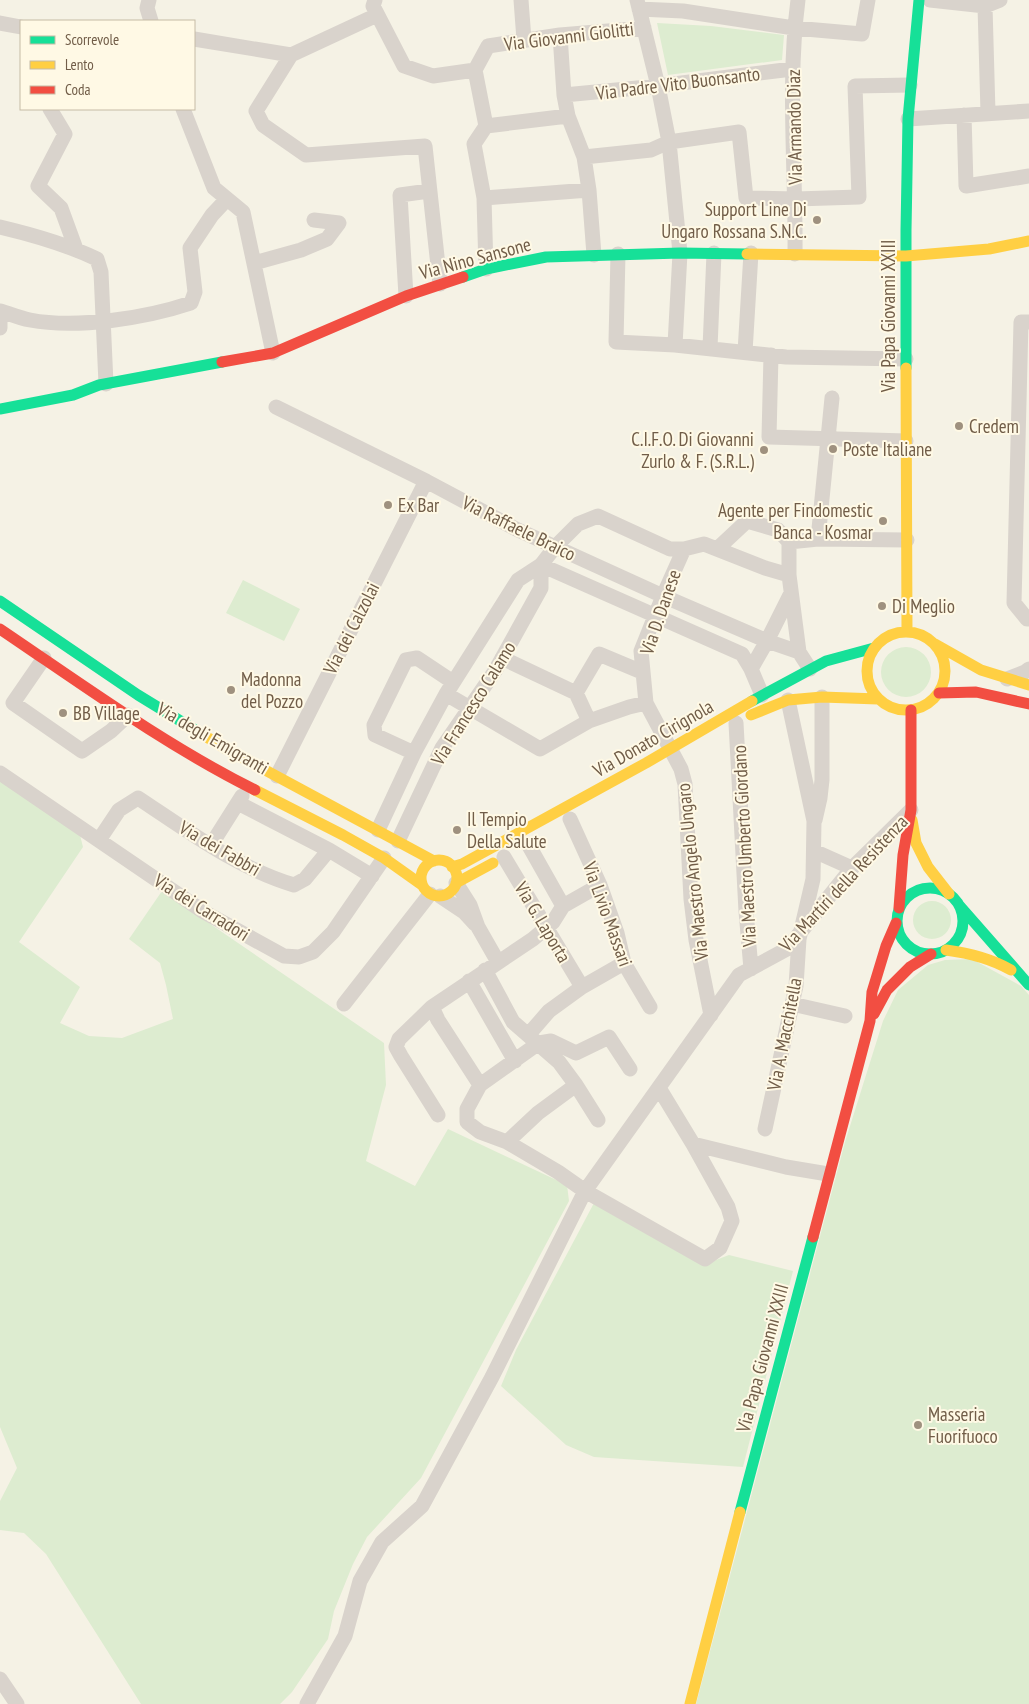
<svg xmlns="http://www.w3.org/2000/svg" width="1029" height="1704" font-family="'PT Sans Narrow',sans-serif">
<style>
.green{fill:#ddecd0}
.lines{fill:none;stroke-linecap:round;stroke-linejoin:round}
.street{stroke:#d9d3cc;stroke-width:15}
.fast{stroke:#16e098;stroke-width:11}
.slow{stroke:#ffcf43;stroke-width:11}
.jam{stroke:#f24e42;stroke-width:11}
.poi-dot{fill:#9f917f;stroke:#fff9e5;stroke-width:2}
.labels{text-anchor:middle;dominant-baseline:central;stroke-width:4;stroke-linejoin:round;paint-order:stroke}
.street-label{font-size:19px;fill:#715d48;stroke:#fff9e5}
.poi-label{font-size:19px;fill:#715d48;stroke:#fff9e5;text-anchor:start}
</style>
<rect width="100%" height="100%" fill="#f5f2e5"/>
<path class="green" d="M 657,23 L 711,26 L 784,35 L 782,60 L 668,75 Z
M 243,580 L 300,609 L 284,641 L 226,613 Z
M881 672a25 25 0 1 1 50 0a25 25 0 1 1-50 0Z
M 0,780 L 80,835 L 83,847 L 19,942 L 80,987 L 60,1023 L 89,1036 L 122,1038 L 173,1019 L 166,985 L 160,963 L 129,939 L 162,891 L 384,1043 L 386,1085 L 366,1161 L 415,1186 L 448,1129 L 567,1185 L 569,1201 L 421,1478 L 367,1537 L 353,1564 L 334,1611 L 328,1639 L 292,1692 L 280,1704 L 141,1704 L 46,1554 L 24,1533 L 0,1530 L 0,1501 L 17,1468 L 0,1427 Z
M913 920a19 19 0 1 1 38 0a19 19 0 1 1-38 0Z
M 972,959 L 1021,986 L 1029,995 L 1029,1704 L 696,1704 L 845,1142 L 883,1021 L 898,990 L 928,965 L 945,960 Z
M 594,1203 L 708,1263 L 729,1255 L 793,1271 L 743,1467 L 594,1457 L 566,1445 L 501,1386 L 516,1350 Z"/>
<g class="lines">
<path class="street" d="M 149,0 L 147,8 L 151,21
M 375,0 L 373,6 L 404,66 L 433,76 L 475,70 L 488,46 L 560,35 L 644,28
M 521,0 L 524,40
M 637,0 L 658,86 L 669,142 L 680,253 L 675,345
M 930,0 L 985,6 L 1000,0
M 985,6 L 988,113
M 639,9 L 683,11 L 794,28 L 862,34 L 868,0
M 0,23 L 21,27
M 560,35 L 564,95 L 568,116 L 584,157 L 589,190 L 594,255
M 194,39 L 291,55 L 377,15
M 291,55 L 256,111 L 263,125 L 306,155 L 425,146 L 440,284
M 475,70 L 486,126 L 474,144 L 484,198 L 486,269
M 564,95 L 658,86 L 792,69
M 50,109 L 65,134 L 38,186 L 61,208 L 76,249
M 183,109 L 214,188 L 243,212 L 273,353
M 964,115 L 966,186 L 1029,176
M 908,119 L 1029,111
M 486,126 L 568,116
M 584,157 L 651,150 L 669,142 L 739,132 L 746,198 L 796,199 L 859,197 L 855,86 L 910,85
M 484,198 L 589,190
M 0,227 C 34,235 66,244 97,259 L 101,272 L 106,384
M 618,254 L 616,342 L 675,345 L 786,357 L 906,359
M 795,254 C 796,169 787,84 798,0
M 254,263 L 301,250 L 327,239 L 339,223 L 314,220
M 406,296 L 400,195 L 429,191
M 0,311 L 0,328
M 1,311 C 10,314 20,318 30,320 C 77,329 146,318 191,303 L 195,292 L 190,248 L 212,215 L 227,199
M 1029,322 L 1021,322 L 1014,603 L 1027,619 L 1029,619
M 710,348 L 714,253
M 745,352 L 751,253
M 771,355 L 769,437 L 906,441
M 276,407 L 426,481 L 518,530 L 663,596 L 767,641 L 791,593
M 818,539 L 832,398
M 789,542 L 818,539 L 907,540
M 789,542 L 789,575 L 799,652
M 684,549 L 663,596 L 641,651 L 646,703 L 681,769 L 685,784 L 691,899 L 696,940 L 711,1015
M 717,549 L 747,521 L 778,530 L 789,542
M 541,565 L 742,654 L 751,669
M 44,658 L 13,703 L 82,751 L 111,731 L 128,715
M 502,658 L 576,693 L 589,721
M 1007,679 L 1025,672 L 1029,669
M 576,693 L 599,654 L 642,672
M 446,694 L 540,749 L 589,721 L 629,707 L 646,703
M 762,695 L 751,669 L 767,641 L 799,652 L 810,669
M 736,723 L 746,911 L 751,969
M 414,753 L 375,735 L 374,725 L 406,660 L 417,658 L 453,682
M 0,773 L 204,912 L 284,956 L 299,957 L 313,952 L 333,932 L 384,858
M 277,776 L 426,481
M 238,803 L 329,850
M 570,819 L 600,885 L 617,933 L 624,963 L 650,1007
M 815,820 L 820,798 L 822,780 L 822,697
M 378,830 L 414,753 L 446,694 L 518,580 L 541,565 L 555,547 L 578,524 L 598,516 L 670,549 L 684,549 L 704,544 L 765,568 L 789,575
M 99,840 L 119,810 L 138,798 C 188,831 237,868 294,885 L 305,879 L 329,850 L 372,876
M 398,841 L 442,748 L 495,671 L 541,588 L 541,565
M 528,844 L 563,906
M 211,845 L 242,796
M 814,851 L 852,868
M 504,857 L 582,987
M 456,883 L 470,905 L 478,927 L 498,962
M 440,896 L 464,912 L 475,924
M 485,970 L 513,1022 L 559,1062 L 576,1085 L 598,1120
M 469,981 L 515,1061
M 344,1004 L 430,894
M 792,1004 L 845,1016
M 432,1007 L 438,1020 L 480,1085
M 529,1034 L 549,1011 L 582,987 L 624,963
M 576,1085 L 538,1113 L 507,1142 L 558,1172 L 585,1191 L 705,1259 L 720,1248 L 732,1221 L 728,1207 L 693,1144 L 659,1088
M 438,1115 L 401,1056 L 396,1047 L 399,1039 L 432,1007 L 533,939 L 553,922 L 563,906 L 600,885
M 765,1129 L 796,986 L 799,939 L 813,879 L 814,821 L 788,700
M 507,1142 L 480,1132 L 467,1122 L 467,1109 L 480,1085 L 539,1043 L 551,1041 L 576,1053 L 609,1037 L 630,1069
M 693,1144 L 786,1167 L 828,1174
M 0,1679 L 17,1704
M 307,1704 L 345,1636 L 360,1581 L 382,1542 L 422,1506 L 492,1377 L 585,1191 L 739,975 L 787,949 L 852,868 L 911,810"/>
<path class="fast" d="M 463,277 L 486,269 L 546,257 L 680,253 L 747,254
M 906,368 L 906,230 L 908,119 L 919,0
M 0,409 L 73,395 L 99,385 L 222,362
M 0,601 L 138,695 L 205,736
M 752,701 L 826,661 L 874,648
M897 921a33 33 0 1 1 66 0a33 33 0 1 1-66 0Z
M 959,905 L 1029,985
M 740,1512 L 813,1237"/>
<path class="slow" d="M 747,254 L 906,256 L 989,249 L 1029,241
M 906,368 L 907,632
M867 671a39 39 0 1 1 78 0a39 39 0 1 1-78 0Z
M 935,644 L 981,670 L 1029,685
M 751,715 L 788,700 L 822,697 L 878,699
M 205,736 L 228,750 L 434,861
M 255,790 L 343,835 L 384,858 L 422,885
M 912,820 L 916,843 L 928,867 L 949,894
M421 878a18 18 0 1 1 36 0a18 18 0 1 1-36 0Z
M 452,867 L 462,864 L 646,763 L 752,701
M 456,883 L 493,863
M 946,950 C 969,953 990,958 1011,970
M 690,1704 L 740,1512"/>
<path class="jam" d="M 222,362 L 273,353 L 406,296 L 463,277
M 0,629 C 83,685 165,745 255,790
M 939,693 L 976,692 L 1029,704
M 899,908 L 903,855 L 911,810 L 911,710
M 874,1014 L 887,990 L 910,967 L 931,954
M 813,1237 L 870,1021 L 872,992 L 886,946 L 896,923"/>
</g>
<g class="poi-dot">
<circle cx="817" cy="220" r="5"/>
<circle cx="959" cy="426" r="5"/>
<circle cx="833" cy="449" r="5"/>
<circle cx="764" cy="450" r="5"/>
<circle cx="388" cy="505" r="5"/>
<circle cx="883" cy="521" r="5"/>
<circle cx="882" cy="606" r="5"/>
<circle cx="231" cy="690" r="5"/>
<circle cx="63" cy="713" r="5"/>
<circle cx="457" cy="830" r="5"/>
<circle cx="918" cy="1425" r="5"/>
</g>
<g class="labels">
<g class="street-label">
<text transform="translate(569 36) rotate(-7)">Via Giovanni Giolitti</text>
<text transform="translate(678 83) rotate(-7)">Via Padre Vito Buonsanto</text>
<text transform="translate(794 127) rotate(-91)">Via Armando Diaz</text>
<text transform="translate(475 258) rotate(-15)">Via Nino Sansone</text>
<text transform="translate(888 316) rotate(-90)">Via Papa Giovanni XXIII</text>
<text transform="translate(519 528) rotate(26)">Via Raffaele Braico</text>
<text transform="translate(660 612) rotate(-71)">Via D. Danese</text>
<text transform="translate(351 628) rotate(-63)">Via dei Calzolai</text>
<text transform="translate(473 703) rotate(-58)">Via Francesco Calamo</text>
<text transform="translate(213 738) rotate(30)">Via degli Emigranti</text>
<text transform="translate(653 738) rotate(-30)">Via Donato Cirignola</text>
<text transform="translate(744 846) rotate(-93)">Via Maestro Umberto Giordano</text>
<text transform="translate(220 848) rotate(30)">Via dei Fabbri</text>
<text transform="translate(692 872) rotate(-96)">Via Maestro Angelo Ungaro</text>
<text transform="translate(843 883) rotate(-47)">Via Martiri della Resistenza</text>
<text transform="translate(202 907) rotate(32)">Via dei Carradori</text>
<text transform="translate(608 914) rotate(70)">Via Livio Massari</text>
<text transform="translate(543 922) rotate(59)">Via G. Laporta</text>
<text transform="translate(784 1034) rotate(-79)">Via A. Macchitella</text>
<text transform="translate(762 1358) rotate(-75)">Via Papa Giovanni XXIII</text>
</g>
<g class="poi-label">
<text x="807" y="209" text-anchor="end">Support Line Di<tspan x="807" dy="22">Ungaro Rossana S.N.C.</tspan></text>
<text x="969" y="426">Credem</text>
<text x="754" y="439" text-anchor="end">C.I.F.O. Di Giovanni<tspan x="754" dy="22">Zurlo &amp; F. (S.R.L.)</tspan></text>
<text x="843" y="449">Poste Italiane</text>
<text x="398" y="505">Ex Bar</text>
<text x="873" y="510" text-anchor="end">Agente per Findomestic<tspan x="873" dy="22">Banca - Kosmar</tspan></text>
<text x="892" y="606">Di Meglio</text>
<text x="241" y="679">Madonna<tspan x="241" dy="22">del Pozzo</tspan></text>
<text x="73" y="713">BB Village</text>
<text x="467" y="819">Il Tempio<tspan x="467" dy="22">Della Salute</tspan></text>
<text x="928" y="1414">Masseria<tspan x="928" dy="22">Fuorifuoco</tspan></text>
</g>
</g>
<rect x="20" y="20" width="175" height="90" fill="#fff9e5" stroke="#c6bba6"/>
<rect x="30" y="36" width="25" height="8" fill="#16e098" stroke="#c6bba6"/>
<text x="65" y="45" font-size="15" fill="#715d48">Scorrevole</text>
<rect x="30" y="61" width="25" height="8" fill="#ffcf43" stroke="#c6bba6"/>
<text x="65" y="70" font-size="15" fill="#715d48">Lento</text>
<rect x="30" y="86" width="25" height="8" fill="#f24e42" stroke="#c6bba6"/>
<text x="65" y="95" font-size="15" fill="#715d48">Coda</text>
</svg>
